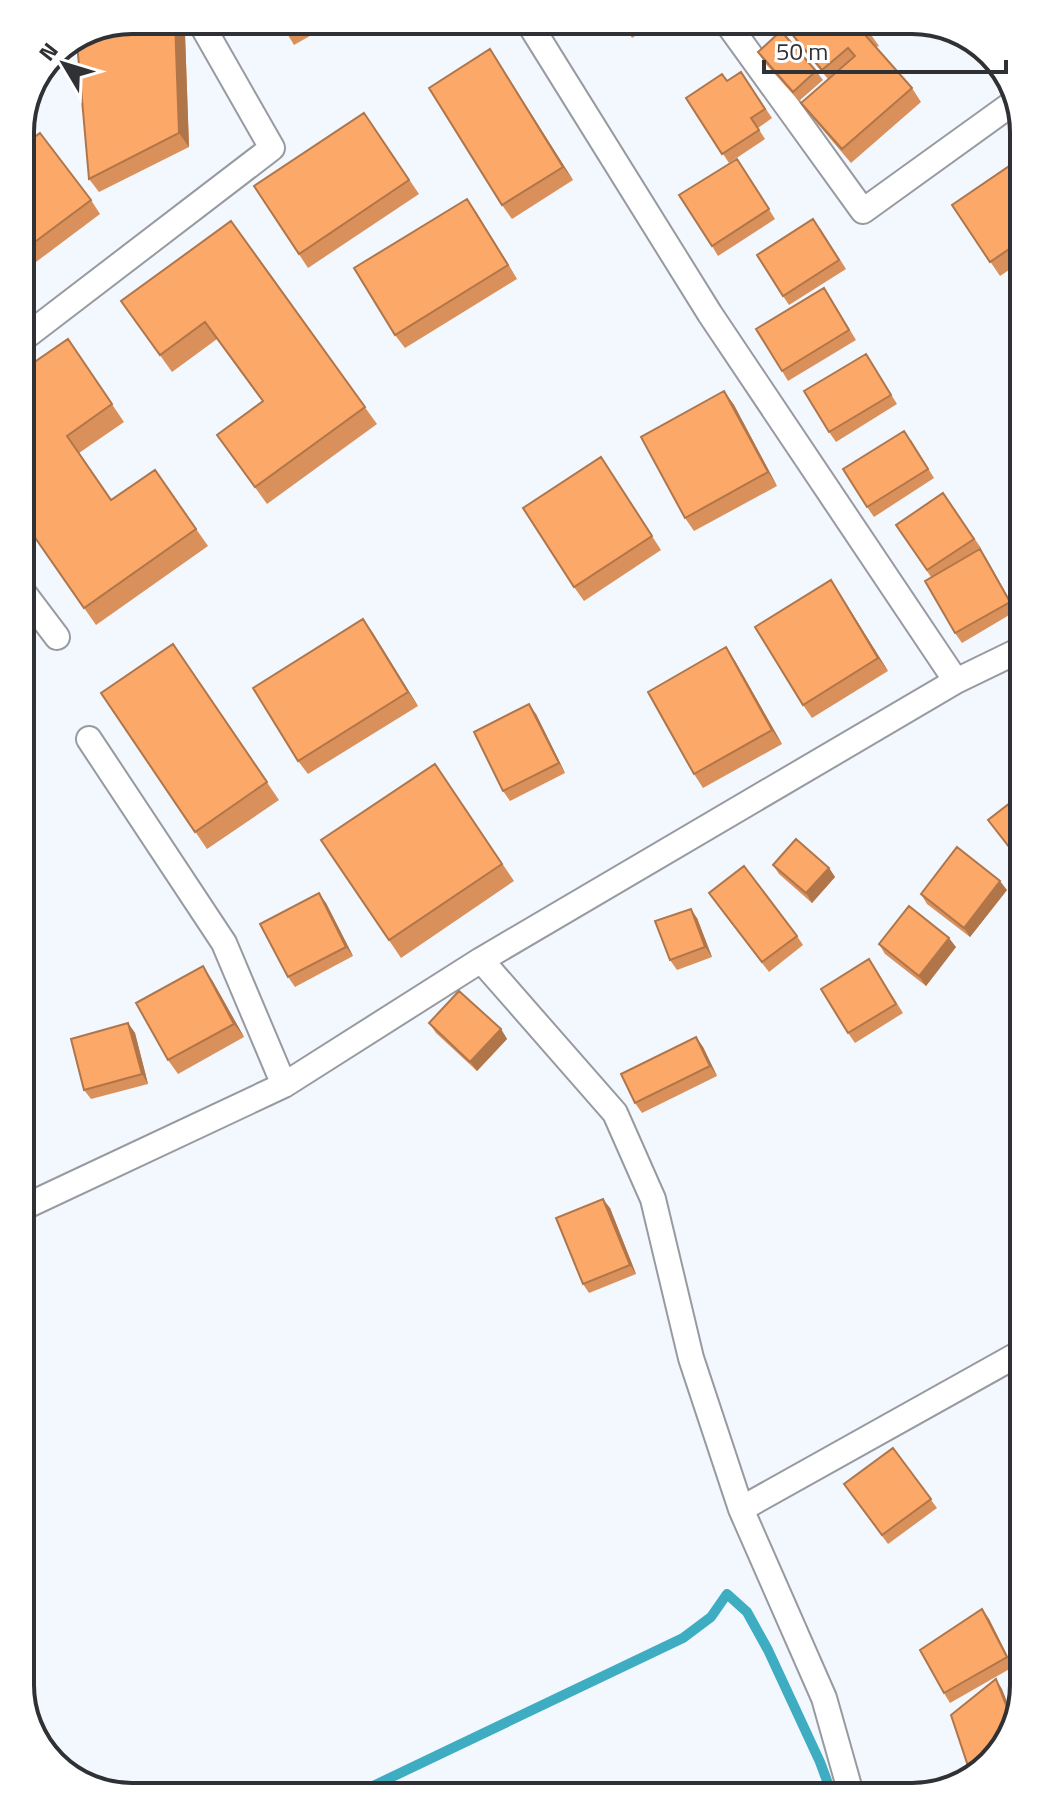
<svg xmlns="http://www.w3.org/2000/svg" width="1044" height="1817" font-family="'Titillium Web',sans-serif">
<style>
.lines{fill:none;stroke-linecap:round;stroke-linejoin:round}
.stream{stroke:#3eacc1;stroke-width:10}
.street-casing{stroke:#979ba1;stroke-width:28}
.street{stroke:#fff;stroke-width:24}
.wall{fill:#d9905a}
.shaded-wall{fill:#b0764a}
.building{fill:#fca869;stroke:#b0764a;stroke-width:2}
.rim{fill:none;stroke:#2f3134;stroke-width:4}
</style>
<rect width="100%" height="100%" fill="#f3f7fe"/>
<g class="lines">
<path class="stream" d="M 167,1797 L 172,1795 L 180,1797
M 350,1797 L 683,1638 L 711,1617 L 727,1594 L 747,1612 L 768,1650 L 820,1762 L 833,1797"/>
<g class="street-casing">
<path id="street" d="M 527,20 L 710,314 L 956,681
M 725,20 L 863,211 L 1017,100
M 20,341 L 272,148 L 199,20
M 20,588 L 57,637
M 89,739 L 224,943 L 284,1085
M 481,960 L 615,1113 L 653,1199 L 691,1358 L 741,1509 L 824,1698 L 852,1797
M 20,1209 L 284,1085 L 481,960 L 956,681 L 1024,648
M 741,1509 L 1024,1351"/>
</g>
<use href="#street" class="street"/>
</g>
<path class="wall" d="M 279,20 L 338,20 L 294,45 Z
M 621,20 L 661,20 L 632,38 Z
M 770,20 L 784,20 L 774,27 Z
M 874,20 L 890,20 L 881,28 Z
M 786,27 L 869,32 L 879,46 L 876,47 L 912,88 L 921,102 L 851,163 L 811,116 L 801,103 L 828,79 L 796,41 Z
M 185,34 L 189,147 L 99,192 L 89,179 Z
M 962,35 L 975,39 L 1007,76 L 999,82 Z
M 490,49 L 573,180 L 512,219 L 502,205 Z
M 758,52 L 816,71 L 823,80 L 799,101 L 764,62 Z
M 741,72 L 772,118 L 758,128 L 765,139 L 729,163 L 686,98 L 727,81 Z
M 364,113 L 419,194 L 308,268 L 254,186 Z
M 20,148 L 91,200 L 100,214 L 20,274 Z
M 1024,156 L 1024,260 L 1000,276 L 952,205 Z
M 743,168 L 775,219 L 718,256 L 712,246 Z
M 476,212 L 517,279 L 405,348 L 395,335 Z
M 231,221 L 377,424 L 267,504 L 217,435 L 263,402 L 217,339 L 172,372 L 121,301 Z
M 820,228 L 846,269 L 789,305 L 783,296 Z
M 830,297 L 856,340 L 788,381 L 782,371 Z
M 68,339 L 124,422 L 79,453 L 111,500 L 155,470 L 208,546 L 96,625 L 20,516 Z
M 866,354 L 897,404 L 836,442 L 829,432 Z
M 724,391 L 734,405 L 777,486 L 694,531 L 685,518 Z
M 911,440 L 934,478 L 874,517 L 867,507 Z
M 610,471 L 661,550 L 584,601 L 574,587 Z
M 943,493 L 981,548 L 978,550 L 980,549 L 986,558 L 1016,611 L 962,643 L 955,633 L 931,577 L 896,525 Z
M 840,594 L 888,671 L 812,718 L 803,705 Z
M 363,619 L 418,706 L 308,774 L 298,761 Z
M 173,644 L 279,800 L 207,849 L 101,693 Z
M 735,661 L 782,744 L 703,788 L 694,774 Z
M 536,714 L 565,773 L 510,801 L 503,791 Z
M 435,764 L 514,881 L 401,958 L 321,840 Z
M 773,865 L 829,868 L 835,877 L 812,903 L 779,874 Z
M 1007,890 L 970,937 L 927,904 L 921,894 Z
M 715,902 L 797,936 L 803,945 L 769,972 Z
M 326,903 L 353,956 L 295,987 L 288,977 Z
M 697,918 L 712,957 L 677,970 L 670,960 Z
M 879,944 L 956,947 L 926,986 L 885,954 Z
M 869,959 L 903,1013 L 855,1043 L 848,1033 Z
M 212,980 L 244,1037 L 178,1074 L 168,1060 Z
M 128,1023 L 135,1033 L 148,1084 L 91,1099 L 84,1090 Z
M 429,1023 L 501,1029 L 507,1039 L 477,1071 L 436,1033 Z
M 696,1037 L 703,1047 L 717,1076 L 642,1113 L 635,1103 Z
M 610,1208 L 636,1274 L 589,1293 L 583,1284 Z
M 893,1448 L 937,1508 L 888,1544 L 844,1484 Z
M 982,1609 L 989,1619 L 1013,1667 L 950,1703 L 944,1693 Z"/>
<path class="shaded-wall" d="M 175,20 L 185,34 L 189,147 L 179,133 Z
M 490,49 L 499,63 L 573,180 L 563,167 Z
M 467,199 L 476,212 L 517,279 L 508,265 Z
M 724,391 L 734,405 L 777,486 L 768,472 Z
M 980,549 L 986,558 L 1016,611 L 1010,602 Z
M 831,580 L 840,594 L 888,671 L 878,658 Z
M 363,619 L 373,633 L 418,706 L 408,692 Z
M 726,647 L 735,661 L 782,744 L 772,730 Z
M 529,704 L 536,714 L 565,773 L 559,763 Z
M 829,868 L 835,877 L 812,903 L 806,893 Z
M 1000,881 L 1007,890 L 970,937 L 964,928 Z
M 319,893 L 326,903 L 353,956 L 346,947 Z
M 691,909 L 697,918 L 712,957 L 705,947 Z
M 949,938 L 956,947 L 926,986 L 919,976 Z
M 203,966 L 212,980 L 244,1037 L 234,1024 Z
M 128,1023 L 135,1033 L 148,1084 L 142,1074 Z
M 501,1029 L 507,1039 L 477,1071 L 470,1062 Z
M 696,1037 L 703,1047 L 717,1076 L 710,1066 Z
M 603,1199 L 610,1208 L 636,1274 L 630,1265 Z
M 982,1609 L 989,1619 L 1013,1667 L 1007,1657 Z
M 996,1679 L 1002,1689 L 1014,1719 L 1013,1723 Z"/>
<path class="building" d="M 132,20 L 175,20 L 179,133 L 89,179 L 77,43 Z
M 279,20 L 314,20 L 287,35 Z
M 621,20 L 639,20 L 626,28 Z
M 795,20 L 859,20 L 869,32 L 865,35 L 912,88 L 842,149 L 801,103 L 855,56 L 848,48 L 822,70 L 786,27 Z
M 781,31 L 816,71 L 793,92 L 758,52 Z
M 963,35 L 975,39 L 999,67 L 992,73 Z
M 490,49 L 563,167 L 502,205 L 429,88 Z
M 741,72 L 765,109 L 751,118 L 759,130 L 722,154 L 686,98 L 722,74 L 727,81 Z
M 364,113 L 409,180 L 299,254 L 254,186 Z
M 40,133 L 91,200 L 20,253 L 20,148 Z
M 1024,156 L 1024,239 L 990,262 L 952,205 Z
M 737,159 L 769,209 L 712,246 L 679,195 Z
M 467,199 L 508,265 L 395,335 L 354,268 Z
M 813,219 L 839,260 L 783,296 L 757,255 Z
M 231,221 L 365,407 L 255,487 L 217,435 L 263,401 L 205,322 L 160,355 L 121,301 Z
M 824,288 L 849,330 L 782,371 L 756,329 Z
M 68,339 L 112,404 L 67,436 L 111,500 L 155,470 L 196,529 L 84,608 L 20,516 L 20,372 Z
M 866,354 L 891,395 L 829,432 L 804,391 Z
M 724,391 L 768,472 L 685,518 L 641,437 Z
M 904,431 L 928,469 L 867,507 L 843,469 Z
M 601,457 L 652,536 L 574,587 L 523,508 Z
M 943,493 L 974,539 L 927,570 L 896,525 Z
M 980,549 L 1010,602 L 955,633 L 925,581 Z
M 831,580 L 878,658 L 803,705 L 755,627 Z
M 363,619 L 408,692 L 298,761 L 253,688 Z
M 173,644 L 267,782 L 195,832 L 101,693 Z
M 726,647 L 772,730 L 694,774 L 648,692 Z
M 1024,691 L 1024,702 L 1019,694 Z
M 529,704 L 559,763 L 503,791 L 474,732 Z
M 435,764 L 502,864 L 389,940 L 321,840 Z
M 1024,792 L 1024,866 L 988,820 Z
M 796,839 L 829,868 L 806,893 L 773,865 Z
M 957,847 L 1000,881 L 964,928 L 921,894 Z
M 744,866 L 797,936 L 762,962 L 709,893 Z
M 319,893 L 346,947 L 288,977 L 260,924 Z
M 909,906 L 949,938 L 919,976 L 879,944 Z
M 691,909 L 705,947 L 670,960 L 655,921 Z
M 869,959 L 896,1004 L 848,1033 L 821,989 Z
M 203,966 L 234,1024 L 168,1060 L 136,1003 Z
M 459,991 L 501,1029 L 470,1062 L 429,1023 Z
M 128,1023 L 142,1074 L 84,1090 L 71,1039 Z
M 696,1037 L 710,1066 L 635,1103 L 621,1074 Z
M 603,1199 L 630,1265 L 583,1284 L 556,1218 Z
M 893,1448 L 931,1499 L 882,1535 L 844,1484 Z
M 982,1609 L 1007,1657 L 944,1693 L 920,1650 Z
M 996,1679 L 1013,1723 L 1005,1747 L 976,1773 L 971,1775 L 951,1715 Z
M 786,1785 L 790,1797 L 759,1797 Z"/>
<path d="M0 0H1044V1817H0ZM132 34H912A98 98 0 0 1 1010 132V1685A98 98 0 0 1 912 1783H132A98 98 0 0 1 34 1685V132A98 98 0 0 1 132 34Z" fill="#fff" fill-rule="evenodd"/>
<path class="rim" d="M132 34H912A98 98 0 0 1 1010 132V1685A98 98 0 0 1 912 1783H132A98 98 0 0 1 34 1685V132A98 98 0 0 1 132 34Z"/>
<g transform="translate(64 64) rotate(308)" stroke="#ffffff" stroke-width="6" paint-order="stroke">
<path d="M0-6L14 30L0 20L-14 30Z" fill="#2f3134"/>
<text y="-12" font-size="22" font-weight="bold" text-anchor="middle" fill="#2f3134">N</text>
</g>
<path d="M764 60v12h242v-12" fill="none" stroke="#2f3134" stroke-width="4"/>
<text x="776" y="60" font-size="24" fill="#2f3134" stroke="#ffffff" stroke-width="6" paint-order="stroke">50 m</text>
</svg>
